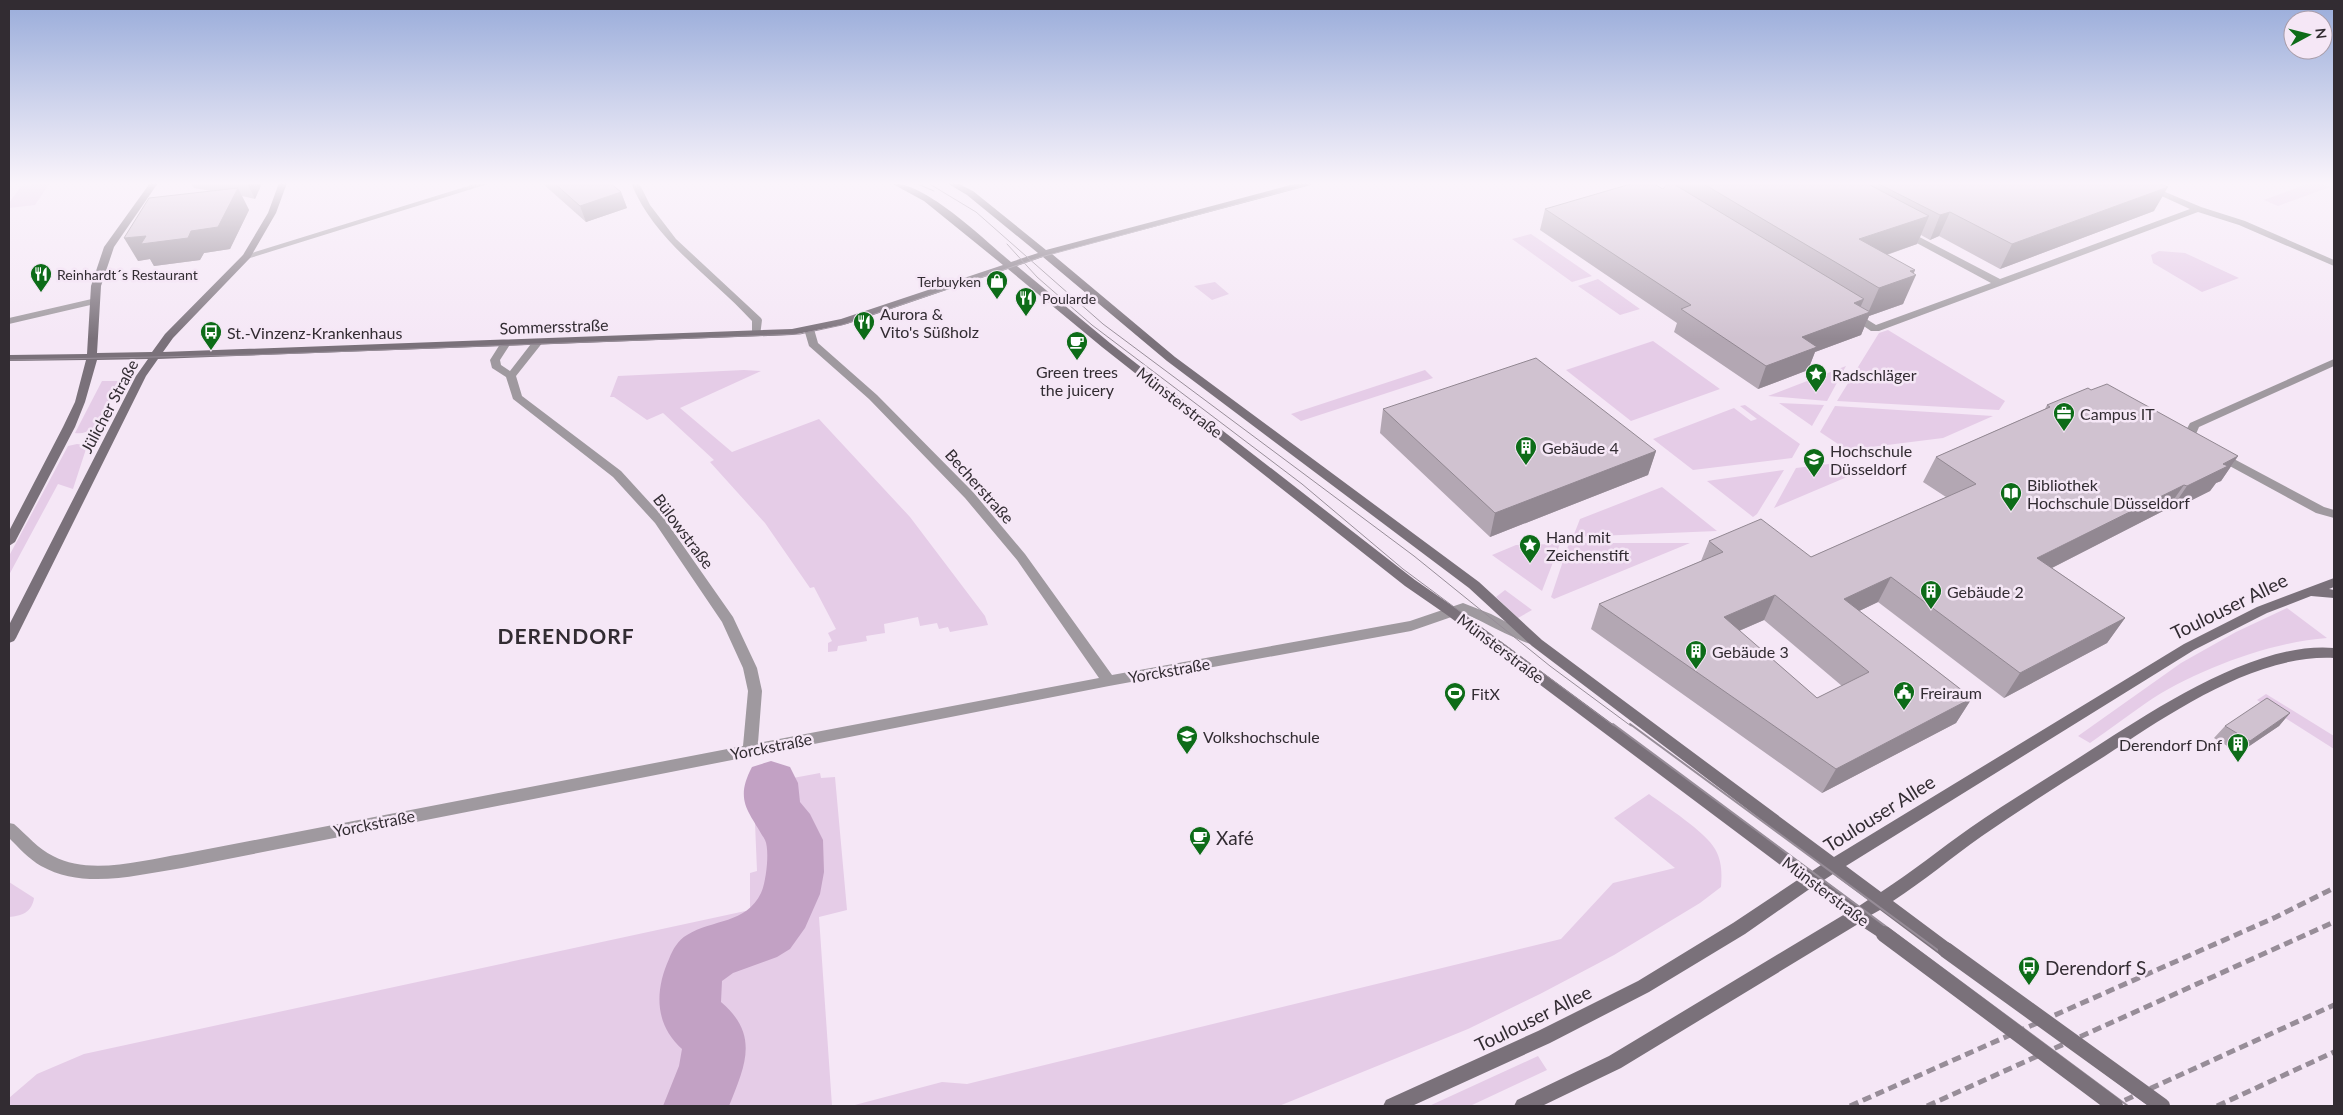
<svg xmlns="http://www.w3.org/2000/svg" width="2343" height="1115" font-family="Lato,sans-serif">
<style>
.green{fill:#e5cce7}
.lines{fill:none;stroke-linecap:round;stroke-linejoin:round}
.river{fill:#c2a1c4;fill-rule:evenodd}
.street{fill:#9f999f;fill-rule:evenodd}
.secondary{fill:#7a717a;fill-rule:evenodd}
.tram-far1{stroke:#978d98;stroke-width:1}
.tram{stroke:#978d98;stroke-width:2}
.rail{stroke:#978d98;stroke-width:5;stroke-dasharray:9 5;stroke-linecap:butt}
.secondary-bridge{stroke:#7a717a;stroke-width:16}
.wall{fill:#b3a7b3;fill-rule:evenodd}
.shaded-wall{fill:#928892}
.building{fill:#d0c2d0;stroke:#928892;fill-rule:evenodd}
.labels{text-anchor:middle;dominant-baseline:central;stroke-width:5;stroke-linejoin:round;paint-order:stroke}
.far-poi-label{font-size:14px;fill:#322c32;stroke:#f5e7f6;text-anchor:start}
.poi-label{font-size:16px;fill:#322c32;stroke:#f5e7f6;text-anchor:start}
.street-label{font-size:16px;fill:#322c32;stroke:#f5e7f6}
.near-street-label{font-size:19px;fill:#322c32;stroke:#f5e7f6}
.near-poi-label{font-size:19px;fill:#322c32;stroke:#f5e7f6;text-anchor:start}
.district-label{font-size:21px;font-weight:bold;letter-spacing:1px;fill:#322c32;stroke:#f5e7f6}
</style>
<rect width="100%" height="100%" fill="#f5e7f6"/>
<path class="green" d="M 50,183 L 35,205 L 9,208 L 9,203 L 21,186 Z
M 2309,183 L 2320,183 L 2330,187 L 2278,206 L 2264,200 Z
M 1531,234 L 1592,276 L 1572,282 L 1512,239 Z
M 2159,251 L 2185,253 L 2239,278 L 2202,292 L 2153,263 L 2151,255 Z
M 1598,279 L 1640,309 L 1620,315 L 1578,286 Z
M 1215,282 L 1229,294 L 1212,300 L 1194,286 Z
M 1888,330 L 2005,401 L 1999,410 L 1837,401 L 1879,333 Z
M 1653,341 L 1720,389 L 1631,421 L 1566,370 Z
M 1846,366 L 1827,401 L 1768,396 Z
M 744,370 L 761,371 L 680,408 L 732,452 L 819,419 L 910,517 L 985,616 L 988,625 L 950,632 L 948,627 L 939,629 L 937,623 L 920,626 L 918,617 L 884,624 L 885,633 L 866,636 L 867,641 L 838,646 L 837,651 L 828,652 L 828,643 L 832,641 L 828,633 L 836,629 L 814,587 L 810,588 L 765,523 L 710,462 L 714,460 L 663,413 L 647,420 L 614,397 L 610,397 L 618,376 Z
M 1425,370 L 1433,378 L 1301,421 L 1291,414 Z
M 102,381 L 120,381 C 111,399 100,437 75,433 Z
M 1779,403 L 1824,405 L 1812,426 Z
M 1745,405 L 1800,444 L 1792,458 L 1693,470 L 1653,439 L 1734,408 L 1751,421 L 1757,419 L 1740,406 Z
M 1835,406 L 1993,416 L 1943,438 L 1847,450 L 1820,432 Z
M 77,444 L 84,445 L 86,449 L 73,489 L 58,484 L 9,575 L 9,556 L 68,446 Z
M 1829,464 L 1847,477 L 1774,508 L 1796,468 Z
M 1784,470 L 1757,514 L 1753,517 L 1707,481 Z
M 1662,487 L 1717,531 L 1573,537 L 1580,519 Z
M 1569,543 L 1690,543 L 1554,599 L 1551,597 Z
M 1560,544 L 1542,591 L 1492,555 L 1516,545 Z
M 1505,590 L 1532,610 L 1518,618 L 1496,597 Z
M 2287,608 L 2327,638 C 2270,642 2193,671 2146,703 C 2127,716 2109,730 2090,743 L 2078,736 L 2181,663 L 2236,632 Z
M 2266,694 L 2334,736 L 2334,749 L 2257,700 Z
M 820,773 L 821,778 L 835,777 L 847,910 L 819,917 L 832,1106 L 9,1106 L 9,1098 L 37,1074 L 84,1054 L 750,910 L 750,873 L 757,871 L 754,799 L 761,799 L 760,784 Z
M 1649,794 C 1665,806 1706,832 1715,849 C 1722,861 1722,874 1721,887 L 1700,903 L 1614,955 L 1540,994 L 1468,1029 L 1279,1106 L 851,1106 L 942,1082 L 967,1084 L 1561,939 L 1613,883 L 1675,868 L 1614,818 Z
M 9,882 L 34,898 C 32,912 22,916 9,917 Z
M 1538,1056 L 1547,1070 L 1470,1106 L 1429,1106 Z"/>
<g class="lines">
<path class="river" d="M 771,761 L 790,767 L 798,783 L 800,802 L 810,814 L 823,840 L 824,872 L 820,894 L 805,928 L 790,949 L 777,957 L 733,973 L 722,981 L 721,1002 C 760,1035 745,1066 729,1106 L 663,1106 L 679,1066 L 682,1049 C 654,1024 655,990 669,959 C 673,949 678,940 687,935 C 713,919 746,924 761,893 C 766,883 770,850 765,840 C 749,811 734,801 752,767 Z"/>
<path class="street" d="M 478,183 L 491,183 L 250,258 L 247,259 L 242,256 Z
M 631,183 L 639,183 L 650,205 L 676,239 L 761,318 L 762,320 L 760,336 L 752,336 L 752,321 C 710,275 655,242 631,183 Z
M 2133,183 L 2144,183 L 2201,207 L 2245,221 L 2334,260 L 2334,266 L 2239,225 L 2198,212 L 1879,331 L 1871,331 L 1846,314 L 1851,311 L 1855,312 L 1876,325 L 1991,283 L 1900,234 L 1900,230 L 1906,230 L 2000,279 L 2190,209 Z
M 96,298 L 99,299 L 99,303 L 9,324 L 9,318 Z
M 809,326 L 814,329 L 818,343 L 877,395 L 973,492 L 1025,554 L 1112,675 L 1410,621 L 1463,603 L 1491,614 L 1539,639 L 1541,642 L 1539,645 C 1529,648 1477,618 1463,613 L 1411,631 L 1109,686 L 182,868 C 136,875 84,890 41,866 C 29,859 19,848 9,838 L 9,823 L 14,824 C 27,835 38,849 53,856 C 90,876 143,860 182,854 L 743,746 L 748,691 L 743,668 L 722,622 L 655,523 L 613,477 L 513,399 L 506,377 L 492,368 L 490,360 L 502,341 L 506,340 L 511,343 L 500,360 L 501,365 L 510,371 L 534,340 L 542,340 L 543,342 L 516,376 L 522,396 L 621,471 L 663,517 L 733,617 L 757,668 L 762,691 L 758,743 L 1099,678 L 1017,560 L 965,498 L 869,399 L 809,346 L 804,329 Z
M 2334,359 L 2334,366 L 2199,427 L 2196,434 L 2203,442 L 2201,444 L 2193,444 L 2184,434 L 2190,423 Z
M 2219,451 L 2324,507 L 2334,510 L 2334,518 L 2316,513 L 2215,458 L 2213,455 L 2215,452 Z"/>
<path class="secondary" d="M 150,183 L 158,183 L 114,247 L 101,286 L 97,353 L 152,352 L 165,334 L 243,255 L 268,213 L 279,183 L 287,183 L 276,213 L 250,258 L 173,338 L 163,352 L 792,329 L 841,319 L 1003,265 L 924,201 L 891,183 C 927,183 983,239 1011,262 L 1038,253 L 967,195 L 947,183 L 957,183 L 973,191 L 1046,250 L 1298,183 L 1312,183 L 1311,185 L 1052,254 L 1175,357 L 1479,582 L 1542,640 L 1834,857 L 2184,644 L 2257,607 L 2334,578 L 2334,587 L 2329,589 L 2334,590 L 2334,598 L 2311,596 L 2267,613 L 2194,650 L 1846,866 L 1881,892 C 1912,872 1940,849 1970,828 C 2010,800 2053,775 2094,748 C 2157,708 2257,641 2334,648 L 2334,658 C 2255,654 2169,714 2105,756 C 2064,782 2022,808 1982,836 C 1952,857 1924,881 1893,901 L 1952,945 L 1954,950 L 1952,955 L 1946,957 L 1940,955 L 1880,910 L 1871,915 L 1890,929 L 1892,934 L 1890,939 L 1884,941 L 1858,924 L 1621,1068 L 1542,1106 L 1514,1106 L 1517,1100 L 1609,1056 L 1845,914 L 1811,888 L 1745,934 L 1649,992 L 1550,1043 L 1412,1106 L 1383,1106 L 1386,1100 L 1538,1031 L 1638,981 L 1733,923 L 1799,879 L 1447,615 L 1405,586 L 1102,347 L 1008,269 L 847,324 L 792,335 L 158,359 L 146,376 L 16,638 L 14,641 L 9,643 L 9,625 L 136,376 L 148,359 L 97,360 L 85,402 L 75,427 L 15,542 L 9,546 L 9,531 L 63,427 L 75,402 L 86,360 L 9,361 L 9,355 L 87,354 L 91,286 L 104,247 ZM 1043,257 L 1167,361 L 1469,588 L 1532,646 L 1821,865 L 1812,871 L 1457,609 L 1415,580 L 1110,343 L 1017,266 ZM 1833,874 L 1868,900 L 1859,906 L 1824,880 Z"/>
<path class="tram-far1" d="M 915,183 L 934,191
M 928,183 L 976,212 L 1103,324 L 1414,556 L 1550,666 L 1631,726
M 1007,244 L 1037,277 L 1092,325 L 1302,484 L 1403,569 L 1614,726
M 9,360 L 250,355 L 800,334 L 842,325 L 1041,257 L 1315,183"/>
<path class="tram" d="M 1613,724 L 2128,1106
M 1630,724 L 2150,1106"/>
<path class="rail" d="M 1850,1106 L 2276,917 L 2334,888
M 1927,1106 L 2334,922
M 2112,1106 L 2334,1005
M 2217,1106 L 2334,1052"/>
<path class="secondary-bridge" d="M 1884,934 L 2115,1106
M 1946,950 L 2162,1106"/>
</g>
<path class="wall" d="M 191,183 L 262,183 L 255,199 L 242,196 L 249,210 L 230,249 L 204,253 L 200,260 L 154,266 L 150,259 L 138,261 L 211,191 L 194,188 Z
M 542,183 L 610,183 L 621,192 L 627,208 L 586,222 Z
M 1668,183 L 2158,183 L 2154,211 L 2000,269 L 1939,236 L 1930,240 L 1921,235 L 1917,244 L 1887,255 L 1915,270 L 1903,304 L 1869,316 L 1861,335 L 1815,352 L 1808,370 L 1758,389 L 1674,332 L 1677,323 L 1540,230 L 1545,209 L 1663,189 Z
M 2091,390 L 2238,456 L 2221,481 L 2216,483 L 2210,491 L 2170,511 L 2167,509 L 2052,568 L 2125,618 L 2107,643 L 2004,698 L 1878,602 L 1859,611 L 1972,698 L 1956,723 L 1822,793 L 1591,629 L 1599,604 L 1701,561 L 1709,541 L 1811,557 L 1946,497 L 1923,482 L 1936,457 L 2045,409 L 2047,405 ZM 1764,620 L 1842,686 L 1817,698 L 1739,631 Z
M 1383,409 L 1656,451 L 1648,475 L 1490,537 L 1380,433 Z
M 2290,713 L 2279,726 L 2239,753 L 2214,738 L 2225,726 Z"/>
<path class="shaded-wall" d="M 247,183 L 262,183 L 255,199 Z
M 2168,187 L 2154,211 L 2000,269 L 2012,244 Z
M 238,188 L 249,210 L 230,249 L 204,253 L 200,260 L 154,266 L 150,259 L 138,261 L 124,238 L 191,231 Z
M 621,192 L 627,208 L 586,222 L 580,206 Z
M 1950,212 L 1939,236 L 1930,240 L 1940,215 Z
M 1929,216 L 1917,244 L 1848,268 L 1859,239 Z
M 1915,270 L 1912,276 L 1916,275 L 1903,304 L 1869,316 L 1861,335 L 1815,352 L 1808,370 L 1758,389 L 1766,366 L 1802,337 L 1854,303 L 1864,299 L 1856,317 L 1868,313 L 1879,288 L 1910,271 Z
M 1656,451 L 1648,475 L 1490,537 L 1495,513 Z
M 2238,456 L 2221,481 L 2216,483 L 2210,491 L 2170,511 L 2187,486 L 2223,464 Z
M 2184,485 L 2167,509 L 2022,583 L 2037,558 Z
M 1891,577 L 1878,602 L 1832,624 L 1844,599 Z
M 1775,595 L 1764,620 L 1713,642 L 1724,617 Z
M 2125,618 L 2107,643 L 2004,698 L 2020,673 Z
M 1972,698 L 1956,723 L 1822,793 L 1836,769 Z
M 2290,713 L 2279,726 L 2239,753 L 2250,741 Z"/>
<path class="building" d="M 554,183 L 610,183 L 621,192 L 580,206 Z
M 1634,183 L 1652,183 L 1663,189 L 1668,183 L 1672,183 L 1864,299 L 1854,303 L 1870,312 L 1802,337 L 1817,347 L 1766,366 L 1681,309 L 1691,305 L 1545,209 Z
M 1702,183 L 1866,183 L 1929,216 L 1859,239 L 1915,270 L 1910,271 L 1916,275 L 1879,288 Z
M 1877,183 L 2158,183 L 2168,187 L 2012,244 L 1950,212 L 1940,215 Z
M 238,188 L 218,227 L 191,231 L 188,238 L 141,244 L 146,236 L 124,238 L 149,198 Z
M 1536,358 L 1656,451 L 1495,513 L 1383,409 Z
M 2107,384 L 2238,456 L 2223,464 L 2228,466 L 2187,486 L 2184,485 L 2037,558 L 2125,618 L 2020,673 L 1891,577 L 1844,599 L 1972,698 L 1836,769 L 1599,604 L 1723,552 L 1709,541 L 1761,519 L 1811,557 L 1976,484 L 1936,457 L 2050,407 L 2047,405 L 2088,388 L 2091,390 ZM 1775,595 L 1869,672 L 1817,698 L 1724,617 Z
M 2267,698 L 2290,713 L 2250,741 L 2225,726 Z"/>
<linearGradient id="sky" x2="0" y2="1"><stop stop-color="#99acda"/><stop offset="0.54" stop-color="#faf4fb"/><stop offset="1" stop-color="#faf4fb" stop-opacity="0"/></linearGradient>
<rect width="2343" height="339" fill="url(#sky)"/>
<defs>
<g id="restaurant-pin" transform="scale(1.125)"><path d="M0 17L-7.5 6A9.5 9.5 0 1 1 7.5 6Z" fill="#0d6c18" stroke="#f5e7f6"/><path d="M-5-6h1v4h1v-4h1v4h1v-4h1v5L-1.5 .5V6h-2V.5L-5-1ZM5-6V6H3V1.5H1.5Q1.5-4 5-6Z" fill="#fff"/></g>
<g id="shop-pin" transform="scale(1.125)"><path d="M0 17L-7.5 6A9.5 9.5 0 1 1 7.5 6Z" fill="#0d6c18" stroke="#f5e7f6"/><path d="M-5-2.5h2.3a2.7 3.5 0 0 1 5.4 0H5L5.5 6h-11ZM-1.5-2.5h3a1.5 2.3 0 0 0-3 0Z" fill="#fff"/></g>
<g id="bus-pin" transform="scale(1.125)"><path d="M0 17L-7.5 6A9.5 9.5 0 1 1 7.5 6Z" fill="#0d6c18" stroke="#f5e7f6"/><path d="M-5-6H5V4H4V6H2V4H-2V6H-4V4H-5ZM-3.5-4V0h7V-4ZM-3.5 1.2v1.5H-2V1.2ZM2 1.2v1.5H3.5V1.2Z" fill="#fff"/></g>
<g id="cafe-pin" transform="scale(1.125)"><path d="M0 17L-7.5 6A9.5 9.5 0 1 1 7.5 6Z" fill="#0d6c18" stroke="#f5e7f6"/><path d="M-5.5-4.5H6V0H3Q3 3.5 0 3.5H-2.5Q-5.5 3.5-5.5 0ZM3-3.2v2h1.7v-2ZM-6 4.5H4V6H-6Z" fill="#fff"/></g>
<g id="sight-pin" transform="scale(1.125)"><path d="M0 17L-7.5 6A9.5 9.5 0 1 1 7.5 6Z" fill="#0d6c18" stroke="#f5e7f6"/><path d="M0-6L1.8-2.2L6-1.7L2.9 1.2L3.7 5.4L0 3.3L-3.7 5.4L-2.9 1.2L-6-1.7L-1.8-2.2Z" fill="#fff"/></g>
<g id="office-pin" transform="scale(1.125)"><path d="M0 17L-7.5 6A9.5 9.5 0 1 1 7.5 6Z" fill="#0d6c18" stroke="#f5e7f6"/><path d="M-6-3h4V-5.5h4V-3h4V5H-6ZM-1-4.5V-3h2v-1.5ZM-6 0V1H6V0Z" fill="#fff"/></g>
<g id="building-pin" transform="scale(1.125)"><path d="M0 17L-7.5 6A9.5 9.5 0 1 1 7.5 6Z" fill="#0d6c18" stroke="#f5e7f6"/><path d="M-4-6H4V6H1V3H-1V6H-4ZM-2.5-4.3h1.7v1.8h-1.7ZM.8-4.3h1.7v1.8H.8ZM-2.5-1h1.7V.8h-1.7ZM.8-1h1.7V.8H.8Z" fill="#fff"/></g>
<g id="university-pin" transform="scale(1.125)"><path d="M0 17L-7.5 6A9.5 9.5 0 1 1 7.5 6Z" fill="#0d6c18" stroke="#f5e7f6"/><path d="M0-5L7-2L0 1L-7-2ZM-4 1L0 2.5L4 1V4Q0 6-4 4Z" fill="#fff"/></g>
<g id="library-pin" transform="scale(1.125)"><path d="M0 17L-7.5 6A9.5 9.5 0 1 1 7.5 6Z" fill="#0d6c18" stroke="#f5e7f6"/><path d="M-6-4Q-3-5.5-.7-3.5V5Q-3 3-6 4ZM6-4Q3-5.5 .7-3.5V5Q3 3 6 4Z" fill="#fff"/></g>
<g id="civic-pin" transform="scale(1.125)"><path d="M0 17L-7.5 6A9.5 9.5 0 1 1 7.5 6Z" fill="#0d6c18" stroke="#f5e7f6"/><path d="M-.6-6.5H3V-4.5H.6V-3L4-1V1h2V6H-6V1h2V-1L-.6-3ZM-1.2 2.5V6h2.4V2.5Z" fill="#fff"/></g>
<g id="stadium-pin" transform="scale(1.125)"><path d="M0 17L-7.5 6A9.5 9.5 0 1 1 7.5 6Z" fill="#0d6c18" stroke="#f5e7f6"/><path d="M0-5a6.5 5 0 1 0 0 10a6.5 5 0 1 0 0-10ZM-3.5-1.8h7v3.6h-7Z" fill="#fff"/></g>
<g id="school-pin" transform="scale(1.125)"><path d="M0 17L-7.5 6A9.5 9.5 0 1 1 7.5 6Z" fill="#0d6c18" stroke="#f5e7f6"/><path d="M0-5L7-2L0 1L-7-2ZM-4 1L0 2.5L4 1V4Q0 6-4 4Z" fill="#fff"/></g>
</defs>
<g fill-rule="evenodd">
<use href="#restaurant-pin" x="41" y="274"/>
<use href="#shop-pin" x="997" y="281"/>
<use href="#restaurant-pin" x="1026" y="298"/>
<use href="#restaurant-pin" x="864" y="322"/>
<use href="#bus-pin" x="211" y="332"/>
<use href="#cafe-pin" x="1077" y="342"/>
<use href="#sight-pin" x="1816" y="374"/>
<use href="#office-pin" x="2064" y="413"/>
<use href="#building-pin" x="1526" y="447"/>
<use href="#university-pin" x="1814" y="459"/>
<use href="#library-pin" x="2011" y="493"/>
<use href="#sight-pin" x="1530" y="545"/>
<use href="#building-pin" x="1931" y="591"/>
<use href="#building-pin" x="1696" y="651"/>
<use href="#civic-pin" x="1904" y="692"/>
<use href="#stadium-pin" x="1455" y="693"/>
<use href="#school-pin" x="1187" y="736"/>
<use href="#building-pin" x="2238" y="744"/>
<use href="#cafe-pin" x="1200" y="837"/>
<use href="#bus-pin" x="2029" y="967"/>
</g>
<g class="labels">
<g class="far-poi-label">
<text x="57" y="274">Reinhardt´s Restaurant</text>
<text x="981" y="281" text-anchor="end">Terbuyken</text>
<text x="1042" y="298">Poularde</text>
</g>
<g class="poi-label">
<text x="880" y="313">Aurora &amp;<tspan x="880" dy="18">Vito's Süßholz</tspan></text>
<text x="227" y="332">St.-Vinzenz-Krankenhaus</text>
<text x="1077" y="371" text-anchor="middle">Green trees<tspan x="1077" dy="18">the juicery</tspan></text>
<text x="1832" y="374">Radschläger</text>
<text x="2080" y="413">Campus IT</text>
<text x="1542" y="447">Gebäude 4</text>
<text x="1830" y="450">Hochschule<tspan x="1830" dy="18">Düsseldorf</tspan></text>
<text x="2027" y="484">Bibliothek<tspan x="2027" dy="18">Hochschule Düsseldorf</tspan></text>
<text x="1546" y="536">Hand mit<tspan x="1546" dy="18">Zeichenstift</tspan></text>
<text x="1947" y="591">Gebäude 2</text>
<text x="1712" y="651">Gebäude 3</text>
<text x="1920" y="692">Freiraum</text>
<text x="1471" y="693">FitX</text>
<text x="1203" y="736">Volkshochschule</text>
<text x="2222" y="744" text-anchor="end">Derendorf Dnf</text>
</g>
<g class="street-label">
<text transform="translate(554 326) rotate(-2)">Sommersstraße</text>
<text transform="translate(1180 402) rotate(38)">Münsterstraße</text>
<text transform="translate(109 406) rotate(-62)">Jülicher Straße</text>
<text transform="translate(980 486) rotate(48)">Becherstraße</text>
<text transform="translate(684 531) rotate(53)">Bülowstraße</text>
<text transform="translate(1501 648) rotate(37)">Münsterstraße</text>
<text transform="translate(1169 670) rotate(-10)">Yorckstraße</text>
<text transform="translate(771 746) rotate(-11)">Yorckstraße</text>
<text transform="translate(374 823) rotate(-11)">Yorckstraße</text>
<text transform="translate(1826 891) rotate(37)">Münsterstraße</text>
</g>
<g class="near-street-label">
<text transform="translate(2229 606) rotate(-26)">Toulouser Allee</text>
<text transform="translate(1879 813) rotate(-32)">Toulouser Allee</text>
<text transform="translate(1533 1018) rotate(-26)">Toulouser Allee</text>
</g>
<g class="near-poi-label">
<text x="1216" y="837">Xafé</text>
<text x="2045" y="967">Derendorf S</text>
</g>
<g class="district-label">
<text x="566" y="635">DERENDORF</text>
</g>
</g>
<rect width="2343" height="1115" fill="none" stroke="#322c32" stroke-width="20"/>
<g transform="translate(2308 35) rotate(83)"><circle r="24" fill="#f5e7f6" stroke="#a79ca8"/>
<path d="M0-4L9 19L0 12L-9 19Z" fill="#0d6c18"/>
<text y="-8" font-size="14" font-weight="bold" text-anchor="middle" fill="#322c32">N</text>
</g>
</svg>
